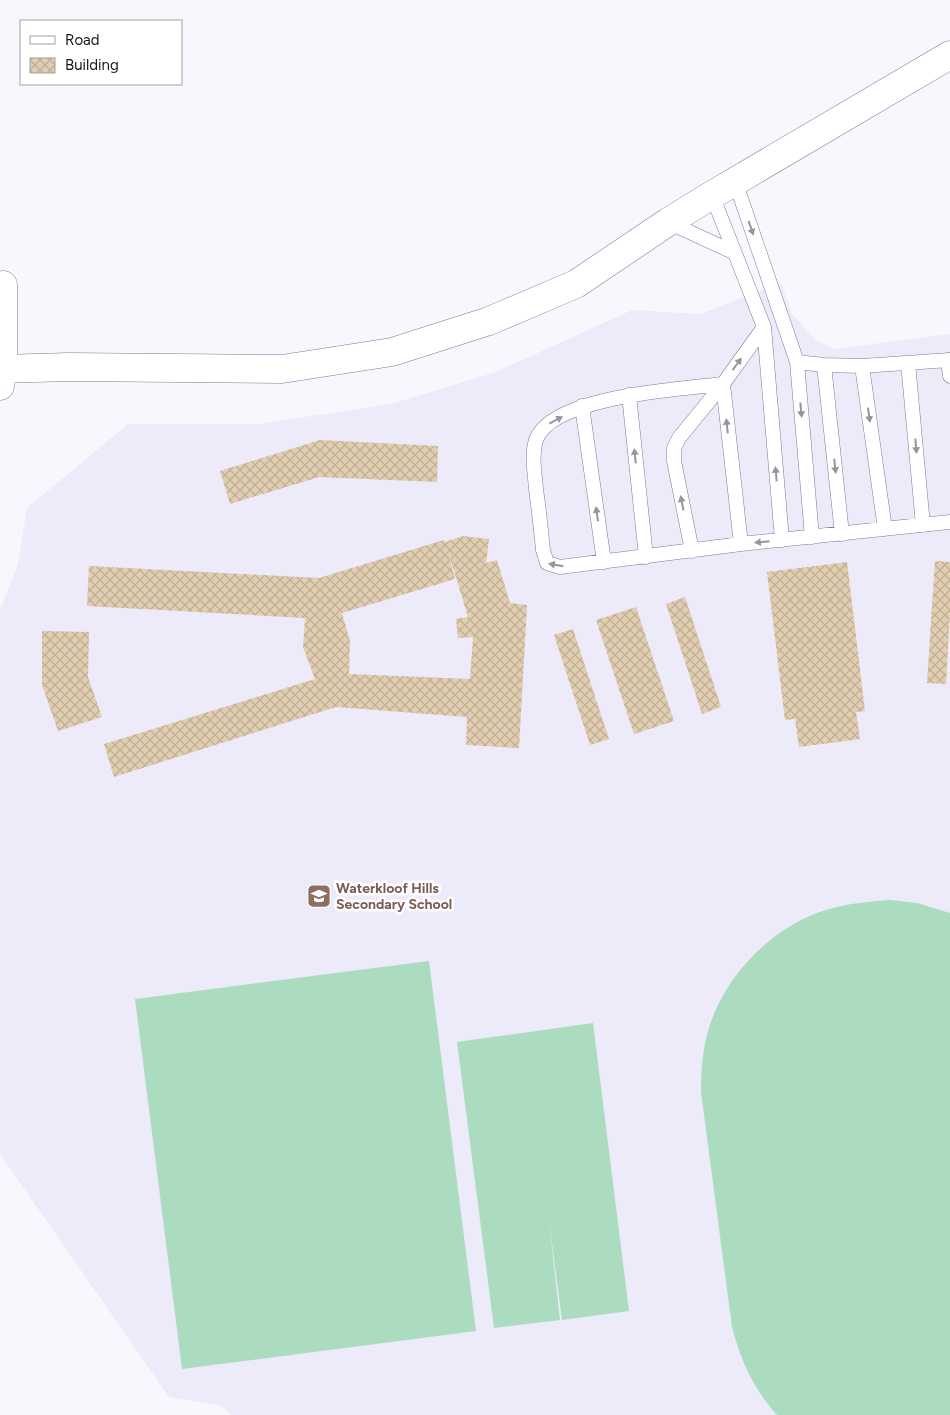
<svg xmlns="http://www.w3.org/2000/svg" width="950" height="1415" font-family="Figtree,sans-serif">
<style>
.built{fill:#edeafa}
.garden{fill:#abdcbf}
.building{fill:url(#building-cross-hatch);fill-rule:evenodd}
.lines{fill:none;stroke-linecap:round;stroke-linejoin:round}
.lane-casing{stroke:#807997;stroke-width:15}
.street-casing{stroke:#807997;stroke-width:29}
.lane{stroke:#fff;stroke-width:14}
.street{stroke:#fff;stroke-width:28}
.oneway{fill:#97959a}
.labels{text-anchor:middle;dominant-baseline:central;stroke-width:5;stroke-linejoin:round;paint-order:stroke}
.education-label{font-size:14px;font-weight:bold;fill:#785e54;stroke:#fff;text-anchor:start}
</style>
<defs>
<pattern id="building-cross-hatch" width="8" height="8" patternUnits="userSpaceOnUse" patternTransform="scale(1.25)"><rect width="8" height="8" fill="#e1cdb0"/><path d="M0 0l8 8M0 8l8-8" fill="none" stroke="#c0af97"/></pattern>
</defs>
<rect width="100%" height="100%" fill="#f8f7fe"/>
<path class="built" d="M 781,283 L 792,314 L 817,341 L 834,349 L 950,334 L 950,1415 L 231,1415 L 222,1406 L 169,1397 L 0,1154 L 0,611 L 18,564 L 27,508 L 128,424 L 258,424 L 391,404 L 496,372 L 632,310 L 700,314 Z"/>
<path class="garden" d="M 890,900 L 917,903 L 950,913 L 950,1415 L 777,1415 C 753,1388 741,1361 732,1327 L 701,1092 C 701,1074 702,1057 706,1039 C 720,977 775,921 837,907 C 854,903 872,901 890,900 Z
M 429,961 L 476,1331 L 182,1369 L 135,999 Z
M 593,1023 L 629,1311 L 562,1320 L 549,1220 L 560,1320 L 494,1328 L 457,1042 Z"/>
<path class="building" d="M 320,440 L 438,446 L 437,482 L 319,477 L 230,504 L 220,471 Z
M 463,536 L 489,539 L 486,563 L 497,560 L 510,603 L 527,605 L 519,748 L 466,745 L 467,717 L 336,707 L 114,777 L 104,744 L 315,679 L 303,647 L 305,618 L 87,606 L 89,566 L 319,578 L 444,540 L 445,542 ZM 448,551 L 468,617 L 456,619 L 458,638 L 473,637 L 470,679 L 349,674 L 350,641 L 342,613 L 455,579 Z
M 935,561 L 950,562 L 950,612 L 946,684 L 927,683 Z
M 847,562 L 865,711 L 856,712 L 860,739 L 799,747 L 795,719 L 785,720 L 767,572 Z
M 685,597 L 721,707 L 702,714 L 666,604 Z
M 636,607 L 674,721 L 634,734 L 596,620 Z
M 573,629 L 609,739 L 590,745 L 554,635 Z
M 42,631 L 89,632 L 88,677 L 102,717 L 58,731 L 42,685 Z"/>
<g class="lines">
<g class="lane-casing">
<path id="lane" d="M 735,181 L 797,362 L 812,537
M 712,195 L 764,327 L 782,540
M 668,222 L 735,253
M 764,327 L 723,384 C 682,389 551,396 536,440 C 531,456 535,474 536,489 C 539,510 541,530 543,550 L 547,563 L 560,567 L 741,544 L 950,522
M 948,360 L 950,376
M 797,362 L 824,365 L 862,366 L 950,360
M 908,363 L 923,525
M 824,365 L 842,534
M 862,366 L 885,529
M 723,384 L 741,544
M 629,395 L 646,557
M 582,406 L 604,562
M 692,551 L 674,461 L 674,448 L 679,438 L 723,384"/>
</g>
<g class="street-casing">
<path id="street" d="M 0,369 L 69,367 L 282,369 L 392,352 L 489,321 L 576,284 L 668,222 L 712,195 L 950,55
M 0,386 L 3,369 L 3,285"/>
</g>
<use href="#lane" class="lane"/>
<use href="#street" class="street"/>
</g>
<defs><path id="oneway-solid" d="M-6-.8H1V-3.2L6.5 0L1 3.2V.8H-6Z" transform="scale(1.25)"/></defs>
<g class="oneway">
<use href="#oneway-solid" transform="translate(751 228) rotate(71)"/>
<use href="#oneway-solid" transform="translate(737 364) rotate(-54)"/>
<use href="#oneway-solid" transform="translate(801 410) rotate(85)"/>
<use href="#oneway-solid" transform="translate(869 415) rotate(82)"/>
<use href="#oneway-solid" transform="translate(556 420) rotate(-28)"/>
<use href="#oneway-solid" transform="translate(727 426) rotate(-96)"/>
<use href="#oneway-solid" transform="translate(916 446) rotate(85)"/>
<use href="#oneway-solid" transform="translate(635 456) rotate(-96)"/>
<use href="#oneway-solid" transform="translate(835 466) rotate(84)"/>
<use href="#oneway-solid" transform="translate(776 474) rotate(-95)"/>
<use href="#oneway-solid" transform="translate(682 503) rotate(-101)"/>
<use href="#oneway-solid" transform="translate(597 514) rotate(-98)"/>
<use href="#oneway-solid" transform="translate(762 542) rotate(174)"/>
<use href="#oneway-solid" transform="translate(556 565) rotate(-170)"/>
</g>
<defs>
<g id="school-square" transform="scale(1.25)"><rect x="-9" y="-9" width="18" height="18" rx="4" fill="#8d6e63" stroke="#fff"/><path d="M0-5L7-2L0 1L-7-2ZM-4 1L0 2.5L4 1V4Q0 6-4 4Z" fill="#fff"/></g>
</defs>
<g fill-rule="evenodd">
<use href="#school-square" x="319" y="896"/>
</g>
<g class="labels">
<g class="education-label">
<text x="336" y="888">Waterkloof Hills<tspan x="336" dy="16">Secondary School</tspan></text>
</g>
</g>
<rect x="20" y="20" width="162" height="65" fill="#ffffff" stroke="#a2a1a5"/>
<rect x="30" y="36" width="25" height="8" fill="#ffffff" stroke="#a2a1a5"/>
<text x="65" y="45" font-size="15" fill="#17141f">Road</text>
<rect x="30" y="58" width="25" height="15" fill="url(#building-cross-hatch)" stroke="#a2a1a5"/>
<text x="65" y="70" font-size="15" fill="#17141f">Building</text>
</svg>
